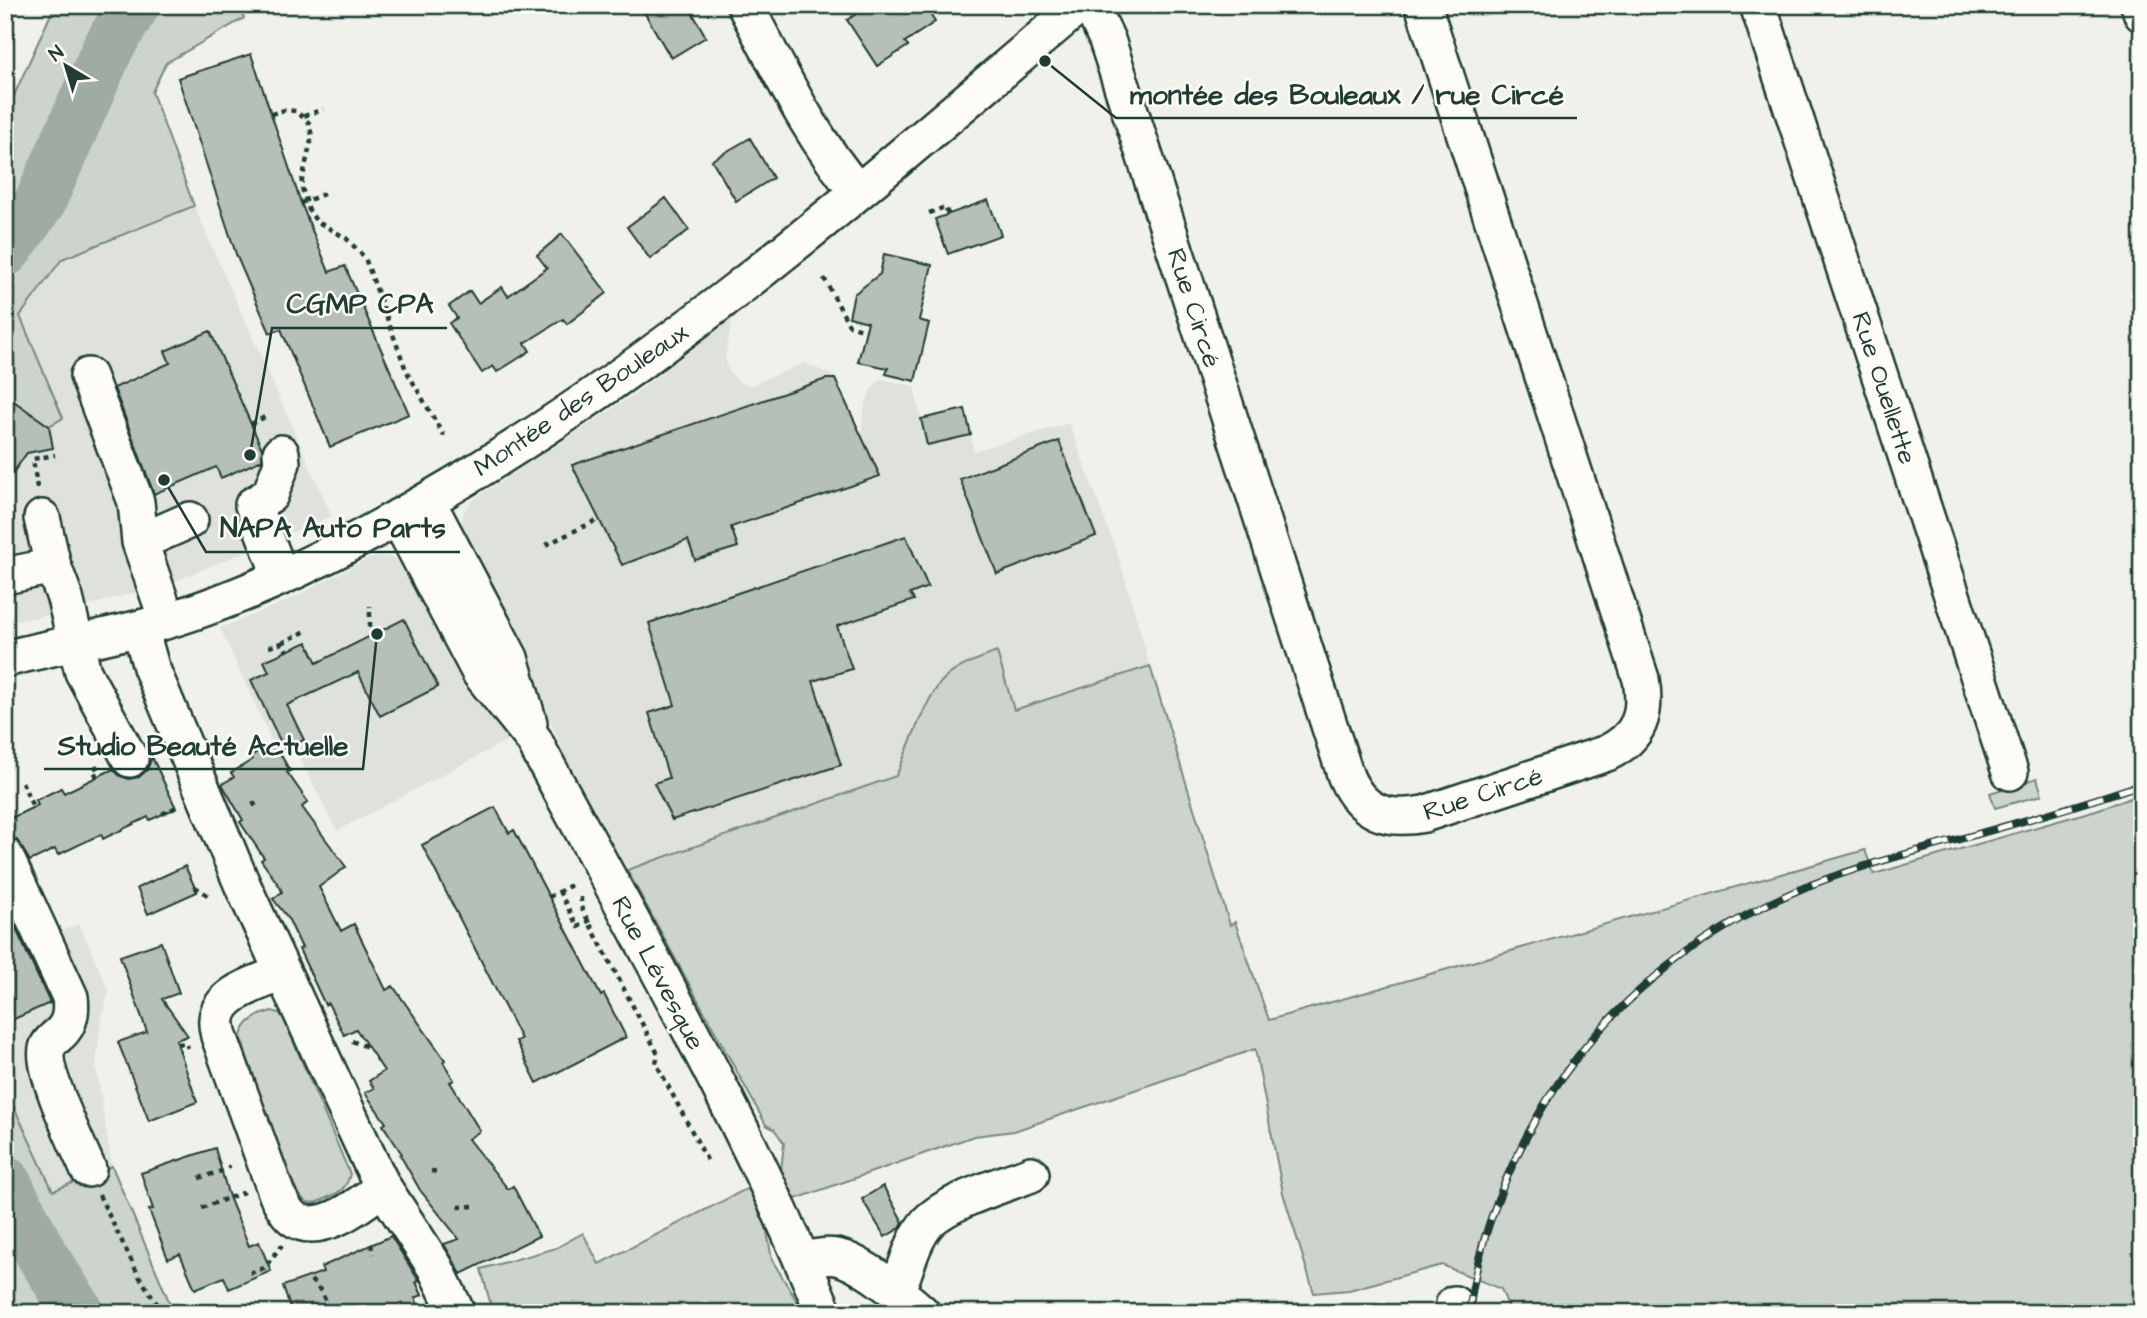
<svg xmlns="http://www.w3.org/2000/svg" width="2147" height="1318" font-family="'Architects Daughter',sans-serif">
<style>
.built{fill:#dfe2dc}
.green{fill:#cdd3cd;stroke:#768880;stroke-width:2}
.lines{fill:none;stroke-linecap:round;stroke-linejoin:round}
.river{stroke:#9faca4;stroke-width:52}
.building{fill:#b6bfb8;stroke:#1f3d34;stroke-width:2}
.minor-casing{stroke:#1f3d34;stroke-width:40}
.path{stroke:#1f3d34;stroke-width:4.5;stroke-dasharray:5 5;stroke-linecap:butt}
.minor{stroke:#fdfcf7;stroke-width:35}
.rail-casing{stroke:#1f3d34;stroke-width:8}
.rail{stroke:#fdfcf7;stroke-width:5;stroke-dasharray:16;stroke-linecap:butt}
.labels{text-anchor:middle;dominant-baseline:central;stroke-width:5;stroke-linejoin:round;paint-order:stroke}
.street-label{font-size:26px;fill:#1f3d34;stroke:#fdfcf7}
.leader{fill:none;stroke:#1f3d34;stroke-width:2.5}
.callout-dot{fill:#1f3d34;stroke:#fdfcf7;stroke-width:2.5}
.callout-label{font-size:28px;text-anchor:middle;font-weight:bold;fill:#1f3d34;stroke:#fdfcf7;stroke-width:5;stroke-linejoin:round;paint-order:stroke}
</style>
<rect width="100%" height="100%" fill="#f0f1eb"/>
<filter id="ink" filterUnits="userSpaceOnUse"><feTurbulence type="fractalNoise" baseFrequency=".0143" numOctaves="2"/><feDisplacementMap in="SourceGraphic" scale="14" xChannelSelector="R" yChannelSelector="G"/><feConvolveMatrix kernelMatrix="1 2 1 2 8 2 1 2 1" color-interpolation-filters="sRGB"/></filter>
<g filter="url(#ink)">
<path class="built" d="M 194,206 L 332,516 L 170,583 L 62,613 L 5,622 L 5,395 L 63,418 L 19,316 L 62,259 Z
M 733,318 L 725,357 L 728,370 L 739,382 L 751,385 L 805,363 L 834,376 L 861,434 L 864,409 L 869,393 L 880,379 L 914,386 L 927,445 L 971,435 L 974,451 L 1069,423 L 1120,561 L 1150,666 L 1013,710 L 997,652 L 967,663 L 943,680 L 927,706 L 896,776 L 627,870 L 564,753 L 518,646 L 462,538 L 461,524 L 464,511 L 474,499 L 630,397 Z
M 379,556 L 394,558 L 408,564 L 508,740 L 337,831 L 294,748 L 284,753 L 274,746 L 220,628 L 285,602 L 367,559 Z
M 5,842 L 49,936 L 79,924 L 109,991 L 101,1021 L 96,1066 L 112,1166 L 53,1192 L 5,1088 Z"/>
<path class="green" d="M 55,5 L 238,5 L 244,18 L 166,63 L 152,92 L 194,206 L 62,259 L 20,316 L 63,418 L 49,426 L 5,395 L 5,115 Z
M 997,652 L 1014,710 L 1150,666 L 1230,925 L 1235,922 L 1269,1020 L 1865,850 L 1874,874 L 2096,810 L 2142,794 L 2142,1313 L 1511,1313 L 1501,1289 L 1442,1265 L 1349,1290 L 1314,1293 L 1283,1193 L 1255,1049 L 1014,1131 L 974,1136 L 793,1200 L 781,1171 L 784,1143 L 774,1129 L 766,1125 L 627,870 L 896,776 C 907,752 926,696 944,679 C 959,665 979,659 997,652 Z
M 2037,778 L 2042,795 L 1995,808 L 1990,793 Z
M 272,1011 L 279,1013 L 283,1017 L 350,1174 C 347,1187 341,1192 329,1197 C 321,1201 311,1206 304,1200 C 288,1186 248,1062 241,1036 C 245,1021 257,1015 272,1011 Z
M 5,1088 L 53,1191 L 112,1166 L 174,1313 L 16,1313 L 5,1288 Z
M 750,1187 L 764,1214 L 772,1260 L 804,1313 L 493,1313 L 481,1269 L 556,1248 L 583,1233 L 599,1264 Z"/>
<g class="lines">
<path class="river" d="M 5,251 L 40,202 L 109,46 L 134,5
M 5,1182 L 43,1257 L 79,1313"/>
</g>
<path class="building" d="M 640,5 L 688,5 L 706,37 L 671,58 Z
M 870,5 L 924,5 L 935,22 L 905,42 L 908,46 L 877,66 L 847,20 Z
M 251,54 L 301,203 L 329,272 L 345,266 L 409,414 L 330,447 L 281,329 L 270,333 L 237,257 L 178,78 Z
M 750,138 L 773,178 L 736,201 L 712,160 Z
M 666,198 L 689,230 L 650,259 L 627,227 Z
M 988,200 L 1001,235 L 948,254 L 935,219 Z
M 562,234 L 607,293 L 567,324 L 563,319 L 525,343 L 530,351 L 497,372 L 493,366 L 482,373 L 449,323 L 457,318 L 449,306 L 470,291 L 478,303 L 502,287 L 508,296 L 547,268 L 537,255 Z
M 884,254 L 932,265 L 919,320 L 929,323 L 915,381 L 886,374 L 888,368 L 858,362 L 868,322 L 849,317 L 854,294 L 880,274 Z
M 210,331 L 262,449 L 262,460 L 221,478 L 216,467 L 154,494 L 114,388 L 170,363 L 165,351 Z
M 826,379 L 835,379 L 880,476 L 731,527 L 738,547 L 695,560 L 688,540 L 622,565 L 572,465 Z
M 5,395 L 49,426 L 53,448 L 27,453 L 5,484 Z
M 965,409 L 971,435 L 927,445 L 921,419 Z
M 1059,441 L 1096,536 L 997,574 L 960,479 Z
M 906,536 L 928,587 L 910,594 L 914,600 L 837,626 L 852,669 L 813,681 L 841,765 L 672,820 L 654,783 L 669,778 L 649,713 L 675,705 L 649,623 Z
M 404,619 L 438,687 L 380,716 L 358,672 L 287,705 L 304,740 L 284,749 L 251,680 L 269,672 L 264,661 L 307,642 L 317,663 Z
M 274,743 L 290,771 L 287,772 L 308,802 L 302,807 L 346,867 L 319,887 L 341,931 L 354,924 L 386,990 L 393,986 L 445,1060 L 443,1062 L 454,1080 L 450,1082 L 480,1131 L 468,1139 L 508,1189 L 513,1186 L 539,1236 L 461,1274 L 444,1244 L 459,1239 L 420,1190 L 400,1155 L 402,1154 L 383,1125 L 386,1123 L 365,1093 L 374,1088 L 369,1081 L 384,1071 L 356,1029 L 344,1035 L 328,1003 L 325,1005 L 299,949 L 302,948 L 288,918 L 273,899 L 282,892 L 280,887 L 261,860 L 264,858 L 240,822 L 243,820 L 222,784 L 234,777 L 231,773 L 252,760 L 250,756 Z
M 152,757 L 176,808 L 150,820 L 148,817 L 103,839 L 101,834 L 58,855 L 55,849 L 30,861 L 17,840 L 5,836 L 5,821 L 38,805 L 36,800 L 61,788 L 64,793 L 113,769 L 120,776 L 129,779 L 139,777 L 147,770 Z
M 495,807 L 509,833 L 514,830 L 601,996 L 604,994 L 626,1037 L 537,1083 L 516,1041 L 521,1039 L 422,845 Z
M 185,866 L 197,892 L 148,914 L 137,888 Z
M 5,905 L 50,1003 L 5,1023 Z
M 161,942 L 179,993 L 162,999 L 188,1036 L 176,1040 L 197,1102 L 149,1121 L 118,1042 L 147,1032 L 120,956 Z
M 215,1148 L 229,1197 L 249,1246 L 259,1242 L 271,1271 L 229,1289 L 224,1277 L 195,1289 L 180,1254 L 168,1259 L 149,1210 L 153,1209 L 141,1173 Z
M 883,1186 L 903,1222 L 900,1228 L 885,1237 L 862,1199 Z
M 391,1236 L 419,1281 L 416,1282 L 422,1295 L 415,1298 L 422,1313 L 292,1313 L 283,1286 L 323,1272 L 321,1267 Z"/>
<g class="lines">
<g class="minor-casing">
<path id="minor" d="M 745,5 C 779,69 810,137 858,192
M 1091,5 L 1107,40 L 1346,777 C 1362,813 1387,821 1424,814 L 1607,753 C 1640,737 1647,714 1641,679 L 1423,5
M 1758,5 L 2010,772
M 2139,5 L 2142,14
M 88,376 L 136,502 L 140,542 L 167,620
M 281,453 L 282,463 L 270,495 L 253,505 L 281,577
M 427,501 L 510,658 L 529,723
M 398,517 L 480,673 L 534,740 L 541,754 C 640,938 745,1119 824,1313
M 42,518 L 53,566
M 140,542 L 190,520
M 5,576 L 53,566 L 65,598 L 83,672 L 130,759
M 140,628 L 151,667 L 242,884 L 370,1161 L 383,1187 L 435,1267 L 457,1313
M 5,659 C 55,646 105,638 155,624 C 192,614 228,600 263,585 C 320,561 375,531 428,500 C 666,364 871,181 1080,5
M 5,856 L 70,997 C 72,1013 70,1026 57,1036 C 53,1040 48,1043 47,1049 C 41,1069 78,1146 88,1169
M 281,973 C 260,983 220,992 217,1019 C 216,1024 218,1031 219,1036 L 277,1195 C 282,1203 285,1212 293,1218 C 320,1238 362,1203 383,1187
M 803,1261 C 814,1258 824,1255 836,1257 C 860,1261 903,1296 922,1313
M 897,1291 C 906,1270 912,1240 928,1222 C 948,1201 1003,1185 1031,1174
M 1453,1313 L 1454,1304"/>
</g>
<path class="path" d="M 271,114 L 285,110 L 296,111 L 309,123 L 312,136 L 301,185 L 309,210 L 316,221 L 346,238 L 365,258 L 406,370 L 444,436
M 304,116 L 323,109
M 301,203 L 324,194
M 929,213 L 945,207 L 948,214
M 824,278 L 849,325 L 866,330
M 251,424 L 265,417
M 37,488 L 33,459 L 55,455
M 546,545 L 599,519
M 370,627 L 370,606
M 282,643 L 308,630
M 269,647 L 282,643 L 287,651
M 97,777 L 93,769 L 100,765
M 22,782 L 33,807
M 253,802 L 258,810
M 162,814 L 177,807
M 195,887 L 209,896
M 559,891 L 578,927 L 590,920
M 549,897 L 575,883
M 581,897 L 581,907 L 658,1054 L 656,1063 L 708,1162
M 352,1041 L 370,1048
M 178,1044 L 186,1043 L 188,1048
M 431,1171 L 441,1172
M 199,1178 L 225,1170 L 230,1166
M 99,1195 L 139,1276 L 163,1313
M 458,1207 L 474,1206
M 202,1208 L 244,1192
M 371,1244 L 373,1254
M 250,1273 L 264,1268 L 282,1245
M 311,1280 L 321,1291 L 329,1309 L 319,1313"/>
<use href="#minor" class="minor"/>
<g class="rail-casing">
<path id="rail" d="M 1469,1313 C 1477,1245 1503,1178 1536,1119 C 1596,1012 1695,932 1808,886 C 1854,868 1902,855 1949,842 C 2014,824 2078,806 2142,784"/>
</g>
<use href="#rail" class="rail"/>
</g>
</g>
<g class="labels">
<g class="street-label">
<text transform="translate(1194 308) rotate(72)">Rue Circé</text>
<text transform="translate(1884 388) rotate(72)">Rue Ouellette</text>
<text transform="translate(581 400) rotate(-34)">Montée des Bouleaux</text>
<text transform="translate(1483 794) rotate(-18)">Rue Circé</text>
<text transform="translate(658 973) rotate(62)">Rue Lévesque</text>
</g>
</g>
<path class="leader" d="M1045 61L1116 118H1577M250 455L272 328H447M164 480L206 552H460M377 634L363 769H44"/>
<g class="callout-dot">
<circle cx="1045" cy="61" r="7"/>
<circle cx="250" cy="455" r="7"/>
<circle cx="164" cy="480" r="7"/>
<circle cx="377" cy="634" r="7"/>
</g>
<g class="callout-label">
<text x="1347" y="104">montée des Bouleaux / rue Circé</text>
<text x="360" y="313">CGMP CPA</text>
<text x="333" y="537">NAPA Auto Parts</text>
<text x="203" y="755">Studio Beauté Actuelle</text>
</g>
<rect width="2147" height="1318" fill="none" stroke="#fdfcf7" stroke-width="28"/>
<rect x="14" y="14" width="2119" height="1290" fill="none" stroke="#1f3d34" stroke-width="2.5" filter="url(#ink)"/>
<g transform="translate(66 66) rotate(322)" stroke="#fdfcf7" stroke-width="5" paint-order="stroke">
<path d="M0-5L12 26L0 18L-12 26Z" fill="#1f3d34"/>
<text y="-10" font-size="19" font-weight="bold" text-anchor="middle" fill="#1f3d34">N</text>
</g>
</svg>
